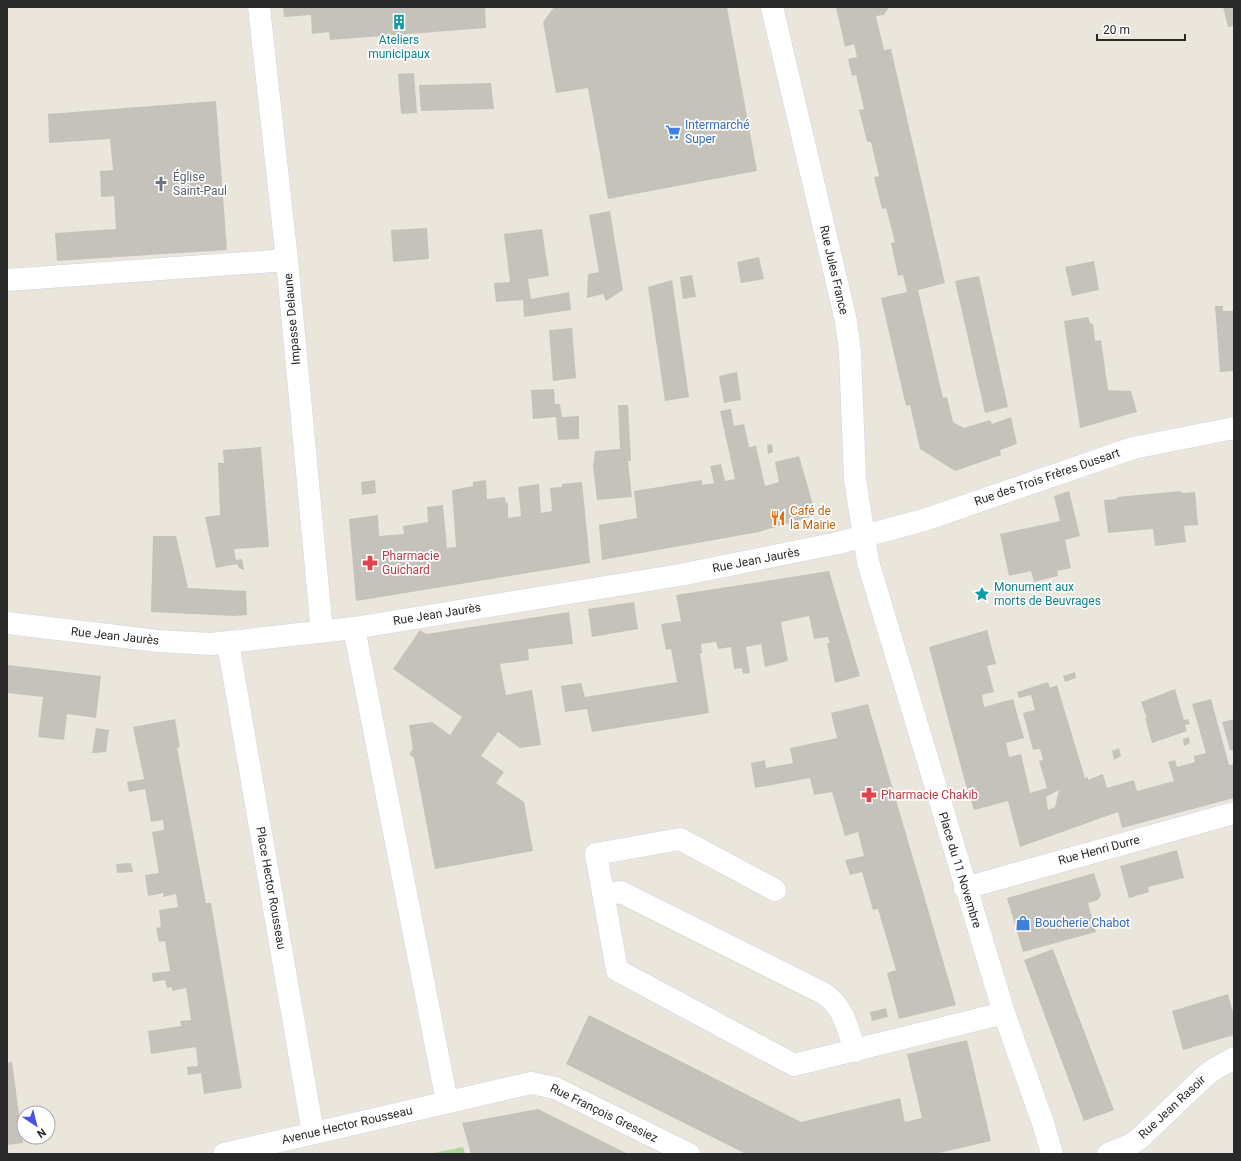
<svg xmlns="http://www.w3.org/2000/svg" width="1241" height="1161" font-family="Roboto,sans-serif">
<style>
.green{fill:#a9dc9c}
.building{fill:#c5c2bb;fill-rule:evenodd}
.lines{fill:none;stroke-linecap:round;stroke-linejoin:round}
.minor-casing{stroke:#d1d2e0;stroke-width:23}
.minor{stroke:#fff;stroke-width:22}
.labels{text-anchor:middle;dominant-baseline:central;stroke-width:3.5;stroke-linejoin:round;paint-order:stroke}
.culture-label{font-size:12px;fill:#0d838f;stroke:#fff}
.shop-label{font-size:12px;fill:#366cbe;stroke:#fff;text-anchor:start}
.worship-label{font-size:12px;fill:#5b616d;stroke:#fff;text-anchor:start}
.street-label{font-size:12px;fill:#292929;stroke:#fff}
.food-label{font-size:12px;fill:#c56008;stroke:#fff;text-anchor:start}
.health-label{font-size:12px;fill:#be3a42;stroke:#fff;text-anchor:start}
</style>
<rect width="100%" height="100%" fill="#eae6db"/>
<path class="green" d="M 463,1147 L 465,1154 L 430,1154 Z"/>
<path class="building" d="M 283,7 L 485,7 L 486,28 L 330,40 L 329,32 L 312,34 L 311,15 L 284,17 Z
M 554,7 L 727,7 L 757,171 L 608,199 L 588,88 L 556,93 L 543,22 Z
M 836,7 L 889,7 L 884,15 L 876,16 L 884,50 L 891,49 L 945,283 L 918,290 L 943,398 L 947,397 L 953,422 L 964,428 L 990,420 L 992,424 L 1011,417 L 1017,444 L 1000,450 L 1001,455 L 955,471 L 920,449 L 910,405 L 906,406 L 881,298 L 907,292 L 903,275 L 898,276 L 891,243 L 895,242 L 886,208 L 882,209 L 874,177 L 879,176 L 871,142 L 867,142 L 859,110 L 864,109 L 856,75 L 852,76 L 848,59 L 857,57 L 854,44 L 845,47 Z
M 1223,7 L 1234,7 L 1234,26 L 1228,27 Z
M 414,73 L 417,113 L 401,114 L 398,74 Z
M 491,83 L 494,109 L 421,111 L 419,85 Z
M 216,101 L 227,250 L 57,261 L 55,233 L 116,229 L 114,196 L 101,197 L 100,171 L 113,170 L 110,139 L 49,143 L 48,114 Z
M 610,211 L 623,290 L 606,301 L 603,294 L 587,298 L 588,274 L 599,272 L 589,215 Z
M 427,228 L 429,259 L 393,262 L 391,230 Z
M 542,229 L 549,276 L 528,279 L 531,299 L 569,292 L 571,310 L 524,317 L 523,300 L 496,302 L 494,283 L 510,282 L 504,234 Z
M 759,257 L 764,279 L 741,283 L 737,262 Z
M 1094,261 L 1099,290 L 1072,296 L 1065,267 Z
M 692,275 L 696,297 L 683,299 L 680,277 Z
M 979,276 L 1008,407 L 985,413 L 955,281 Z
M 672,280 L 689,397 L 665,401 L 648,287 Z
M 1215,306 L 1223,306 L 1223,311 L 1233,311 L 1234,371 L 1220,372 Z
M 1088,317 L 1090,323 L 1093,324 L 1095,341 L 1101,340 L 1108,390 L 1131,391 L 1137,412 L 1080,428 L 1064,321 Z
M 572,328 L 576,378 L 553,381 L 549,330 Z
M 737,372 L 741,400 L 724,403 L 719,376 Z
M 554,389 L 555,404 L 560,404 L 562,417 L 579,416 L 579,439 L 558,440 L 556,417 L 533,419 L 531,390 Z
M 618,405 L 628,405 L 631,461 L 628,461 L 632,497 L 597,500 L 593,466 L 595,451 L 620,449 Z
M 731,409 L 734,426 L 744,424 L 749,447 L 756,446 L 765,486 L 779,482 L 775,462 L 799,456 L 816,515 L 759,532 L 602,560 L 599,525 L 637,518 L 634,491 L 702,480 L 702,485 L 714,483 L 710,466 L 721,464 L 725,481 L 735,479 L 720,411 Z
M 772,444 L 773,452 L 768,454 L 767,445 Z
M 261,447 L 269,547 L 234,549 L 236,560 L 242,559 L 244,570 L 239,568 L 237,564 L 216,568 L 205,517 L 220,515 L 218,463 L 224,463 L 223,450 Z
M 375,480 L 376,493 L 362,495 L 361,482 Z
M 486,480 L 487,499 L 505,497 L 506,503 L 508,503 L 508,518 L 521,516 L 518,487 L 539,484 L 541,513 L 552,511 L 550,488 L 562,487 L 562,484 L 582,482 L 590,563 L 356,601 L 349,519 L 378,515 L 379,536 L 404,534 L 403,526 L 428,522 L 427,507 L 443,505 L 447,548 L 456,547 L 452,490 L 473,486 L 473,482 Z
M 1069,491 L 1080,536 L 1065,540 L 1071,568 L 1057,571 L 1058,576 L 1034,582 L 1031,571 L 1009,576 L 1000,534 L 1060,521 L 1054,496 Z
M 1181,491 L 1181,493 L 1195,492 L 1198,525 L 1184,526 L 1186,542 L 1155,546 L 1153,529 L 1108,533 L 1104,500 L 1117,499 L 1117,497 Z
M 153,536 L 176,536 L 188,588 L 246,591 L 247,615 L 233,616 L 151,612 Z
M 829,571 L 860,676 L 835,683 L 827,643 L 830,643 L 828,637 L 814,639 L 809,616 L 781,622 L 788,661 L 765,667 L 761,644 L 746,647 L 750,673 L 743,674 L 742,668 L 734,669 L 731,647 L 718,649 L 716,642 L 701,644 L 702,653 L 700,653 L 709,713 L 592,732 L 587,709 L 565,712 L 561,686 L 581,683 L 585,697 L 677,682 L 671,649 L 666,650 L 661,624 L 681,621 L 676,595 Z
M 634,602 L 638,629 L 592,637 L 588,609 Z
M 569,612 L 573,644 L 528,649 L 529,660 L 500,664 L 506,695 L 532,690 L 541,745 L 520,748 L 498,732 L 481,756 L 504,772 L 496,783 L 524,802 L 533,851 L 435,869 L 414,758 L 409,754 L 413,749 L 409,725 L 432,722 L 450,735 L 462,717 L 393,669 L 420,630 L 426,634 Z
M 987,630 L 996,664 L 987,666 L 994,692 L 982,695 L 984,707 L 1013,699 L 1024,738 L 1006,743 L 1009,757 L 1021,754 L 1030,793 L 1047,788 L 1039,761 L 1043,760 L 1040,749 L 1033,750 L 1023,713 L 1035,710 L 1031,695 L 1019,698 L 1017,692 L 1048,682 L 1050,688 L 1057,685 L 1085,778 L 1088,777 L 1088,780 L 1103,774 L 1107,788 L 1134,780 L 1137,791 L 1174,781 L 1168,762 L 1175,760 L 1177,767 L 1195,762 L 1194,756 L 1206,753 L 1192,704 L 1211,699 L 1229,765 L 1234,764 L 1234,798 L 1122,828 L 1118,812 L 1020,847 L 1008,801 L 974,810 L 965,782 L 929,647 ZM 1059,790 L 1055,807 L 1048,810 L 1046,797 Z
M 7,665 L 101,676 L 96,718 L 67,714 L 64,740 L 38,737 L 43,697 L 7,693 Z
M 1075,672 L 1076,678 L 1065,682 L 1063,676 Z
M 1175,689 L 1184,720 L 1188,719 L 1190,724 L 1185,725 L 1187,731 L 1152,743 L 1145,718 L 1147,718 L 1141,702 Z
M 868,704 L 956,1005 L 899,1019 L 887,973 L 896,970 L 878,909 L 873,910 L 862,872 L 850,875 L 845,860 L 864,856 L 858,832 L 845,836 L 832,792 L 814,795 L 810,778 L 755,788 L 751,763 L 765,760 L 766,768 L 793,763 L 790,748 L 837,738 L 831,713 Z
M 175,719 L 180,748 L 177,747 L 206,903 L 211,903 L 242,1088 L 204,1094 L 201,1073 L 188,1075 L 187,1067 L 198,1066 L 196,1047 L 151,1054 L 148,1031 L 181,1026 L 180,1021 L 191,1020 L 186,988 L 172,991 L 172,987 L 167,988 L 165,980 L 153,982 L 152,973 L 170,971 L 165,941 L 159,942 L 156,928 L 161,927 L 159,910 L 178,907 L 176,894 L 163,897 L 163,893 L 148,896 L 145,875 L 159,873 L 152,832 L 164,830 L 163,820 L 151,822 L 145,789 L 129,792 L 127,782 L 144,779 L 133,727 Z
M 1234,719 L 1234,750 L 1230,750 L 1222,722 Z
M 96,728 L 109,730 L 106,752 L 92,753 Z
M 1189,737 L 1190,743 L 1184,746 L 1183,739 Z
M 1119,748 L 1121,756 L 1114,760 L 1112,751 Z
M 1177,850 L 1184,878 L 1148,887 L 1149,892 L 1129,898 L 1120,866 Z
M 131,863 L 133,872 L 117,873 L 116,864 Z
M 1094,873 L 1101,895 L 1098,900 L 1088,903 L 1096,932 L 1023,952 L 1007,898 Z
M 1053,949 L 1114,1110 L 1084,1121 L 1024,960 Z
M 1228,994 L 1234,1016 L 1234,1035 L 1183,1050 L 1172,1011 Z
M 886,1008 L 888,1017 L 872,1021 L 870,1012 Z
M 589,1015 L 801,1122 L 900,1098 L 905,1122 L 922,1118 L 907,1054 L 967,1040 L 991,1141 L 935,1154 L 746,1154 L 566,1064 Z
M 12,1062 L 23,1143 L 7,1145 L 7,1063 Z
M 538,1109 L 628,1154 L 471,1154 L 462,1123 Z"/>
<g class="lines">
<g class="minor-casing">
<path id="minor" d="M 259,7 L 287,260 L 322,632
M 772,7 L 846,321 L 850,352 L 855,479 L 868,562 L 1004,1013 L 1043,1123 L 1052,1154
M 7,280 L 287,260
M 7,623 L 158,641 L 211,644 L 354,628 L 680,575 L 838,543 L 924,520 L 1133,448 L 1234,428
M 354,628 L 447,1102
M 228,643 L 313,1133
M 965,888 L 1234,813
M 775,890 L 680,839 L 596,854 L 617,970 L 794,1065 L 1004,1013
M 604,895 L 621,892 L 823,993 C 845,1008 847,1027 855,1051
M 224,1154 L 531,1083 L 555,1088 L 689,1154
M 1108,1154 L 1130,1145 L 1140,1138 L 1204,1077 L 1213,1070 L 1234,1058"/>
</g>
<use href="#minor" class="minor"/>
</g>
<defs>
<g id="building-bare" transform="scale(1.2)"><path d="M-4-6H4V6H1V3H-1V6H-4ZM-2.5-4.3h1.7v1.8h-1.7ZM.8-4.3h1.7v1.8H.8ZM-2.5-1h1.7V.8h-1.7ZM.8-1h1.7V.8H.8Z" fill="#0f9aa8" stroke="#fff" stroke-width="2.5" paint-order="stroke"/></g>
<g id="supermarket-bare" transform="scale(1.2)"><path d="M-6-5.5h2.5l.6 2H6L4.5 2H-2.5L-4.4-4H-6ZM-1.5 3.2a1.3 1.3 0 1 0 .1 0ZM3 3.2a1.3 1.3 0 1 0 .1 0Z" fill="#3f7fe0" stroke="#fff" stroke-width="2.5" paint-order="stroke"/></g>
<g id="church-bare" transform="scale(1.2)"><path d="M-1.2-6h2.4v3.5h3.3v2.4h-3.3V6h-2.4V-.1h-3.3v-2.4h3.3Z" fill="#6b7280" stroke="#fff" stroke-width="2.5" paint-order="stroke"/></g>
<g id="restaurant-bare" transform="scale(1.2)"><path d="M-5-6h1v4h1v-4h1v4h1v-4h1v5L-1.5 .5V6h-2V.5L-5-1ZM5-6V6H3V1.5H1.5Q1.5-4 5-6Z" fill="#e8710a" stroke="#fff" stroke-width="2.5" paint-order="stroke"/></g>
<g id="pharmacy-bare" transform="scale(1.2)"><path d="M-2-6h4v4h4v4h-4v4h-4v-4h-4v-4h4Z" fill="#e0444e" stroke="#fff" stroke-width="2.5" paint-order="stroke"/></g>
<g id="sight-bare" transform="scale(1.2)"><path d="M0-6L1.8-2.2L6-1.7L2.9 1.2L3.7 5.4L0 3.3L-3.7 5.4L-2.9 1.2L-6-1.7L-1.8-2.2Z" fill="#0f9aa8" stroke="#fff" stroke-width="2.5" paint-order="stroke"/></g>
<g id="shop-bare" transform="scale(1.2)"><path d="M-5-2.5h2.3a2.7 3.5 0 0 1 5.4 0H5L5.5 6h-11ZM-1.5-2.5h3a1.5 2.3 0 0 0-3 0Z" fill="#3f7fe0" stroke="#fff" stroke-width="2.5" paint-order="stroke"/></g>
</defs>
<g fill-rule="evenodd">
<use href="#building-bare" x="399" y="22"/>
<use href="#supermarket-bare" x="673" y="132"/>
<use href="#church-bare" x="161" y="184"/>
<use href="#restaurant-bare" x="778" y="518"/>
<use href="#pharmacy-bare" x="370" y="563"/>
<use href="#sight-bare" x="982" y="594"/>
<use href="#pharmacy-bare" x="869" y="795"/>
<use href="#shop-bare" x="1023" y="923"/>
</g>
<g class="labels">
<g class="culture-label">
<text x="399" y="40">Ateliers<tspan x="399" dy="14">municipaux</tspan></text>
<text x="994" y="587" text-anchor="start">Monument aux<tspan x="994" dy="14">morts de Beuvrages</tspan></text>
</g>
<g class="shop-label">
<text x="685" y="125">Intermarché<tspan x="685" dy="14">Super</tspan></text>
<text x="1035" y="923">Boucherie Chabot</text>
</g>
<g class="worship-label">
<text x="173" y="177">Église<tspan x="173" dy="14">Saint-Paul</tspan></text>
</g>
<g class="street-label">
<text transform="translate(834 270) rotate(77)">Rue Jules France</text>
<text transform="translate(292 319) rotate(-95)">Impasse Delaune</text>
<text transform="translate(1047 477) rotate(-19)">Rue des Trois Frères Dussart</text>
<text transform="translate(756 560) rotate(-11)">Rue Jean Jaurès</text>
<text transform="translate(437 614) rotate(-9)">Rue Jean Jaurès</text>
<text transform="translate(115 636) rotate(6)">Rue Jean Jaurès</text>
<text transform="translate(1099 850) rotate(-15)">Rue Henri Durre</text>
<text transform="translate(960 870) rotate(73)">Place du 11 Novembre</text>
<text transform="translate(271 888) rotate(80)">Place Hector Rousseau</text>
<text transform="translate(1172 1107) rotate(-43)">Rue Jean Rasoir</text>
<text transform="translate(604 1113) rotate(26)">Rue François Gressiez</text>
<text transform="translate(347 1125) rotate(-13)">Avenue Hector Rousseau</text>
</g>
<g class="food-label">
<text x="790" y="511">Café de<tspan x="790" dy="14">la Mairie</tspan></text>
</g>
<g class="health-label">
<text x="382" y="556">Pharmacie<tspan x="382" dy="14">Guichard</tspan></text>
<text x="881" y="795">Pharmacie Chakib</text>
</g>
</g>
<rect width="1241" height="1161" fill="none" stroke="#292929" stroke-width="16"/>
<g transform="translate(36 1125) rotate(145)"><circle r="19" fill="#ffffff" stroke="#a9a9a9"/>
<path d="M0-3L7 15L0 10L-7 15Z" fill="#4951e9"/>
<text y="-6" font-size="11" font-weight="bold" text-anchor="middle" fill="#292929">N</text>
</g>
<path d="M1097 34v6h88v-6" fill="none" stroke="#292929" stroke-width="2"/>
<text x="1103" y="34" font-size="12" fill="#292929" stroke="#ffffff" stroke-width="3" paint-order="stroke">20 m</text>
</svg>
